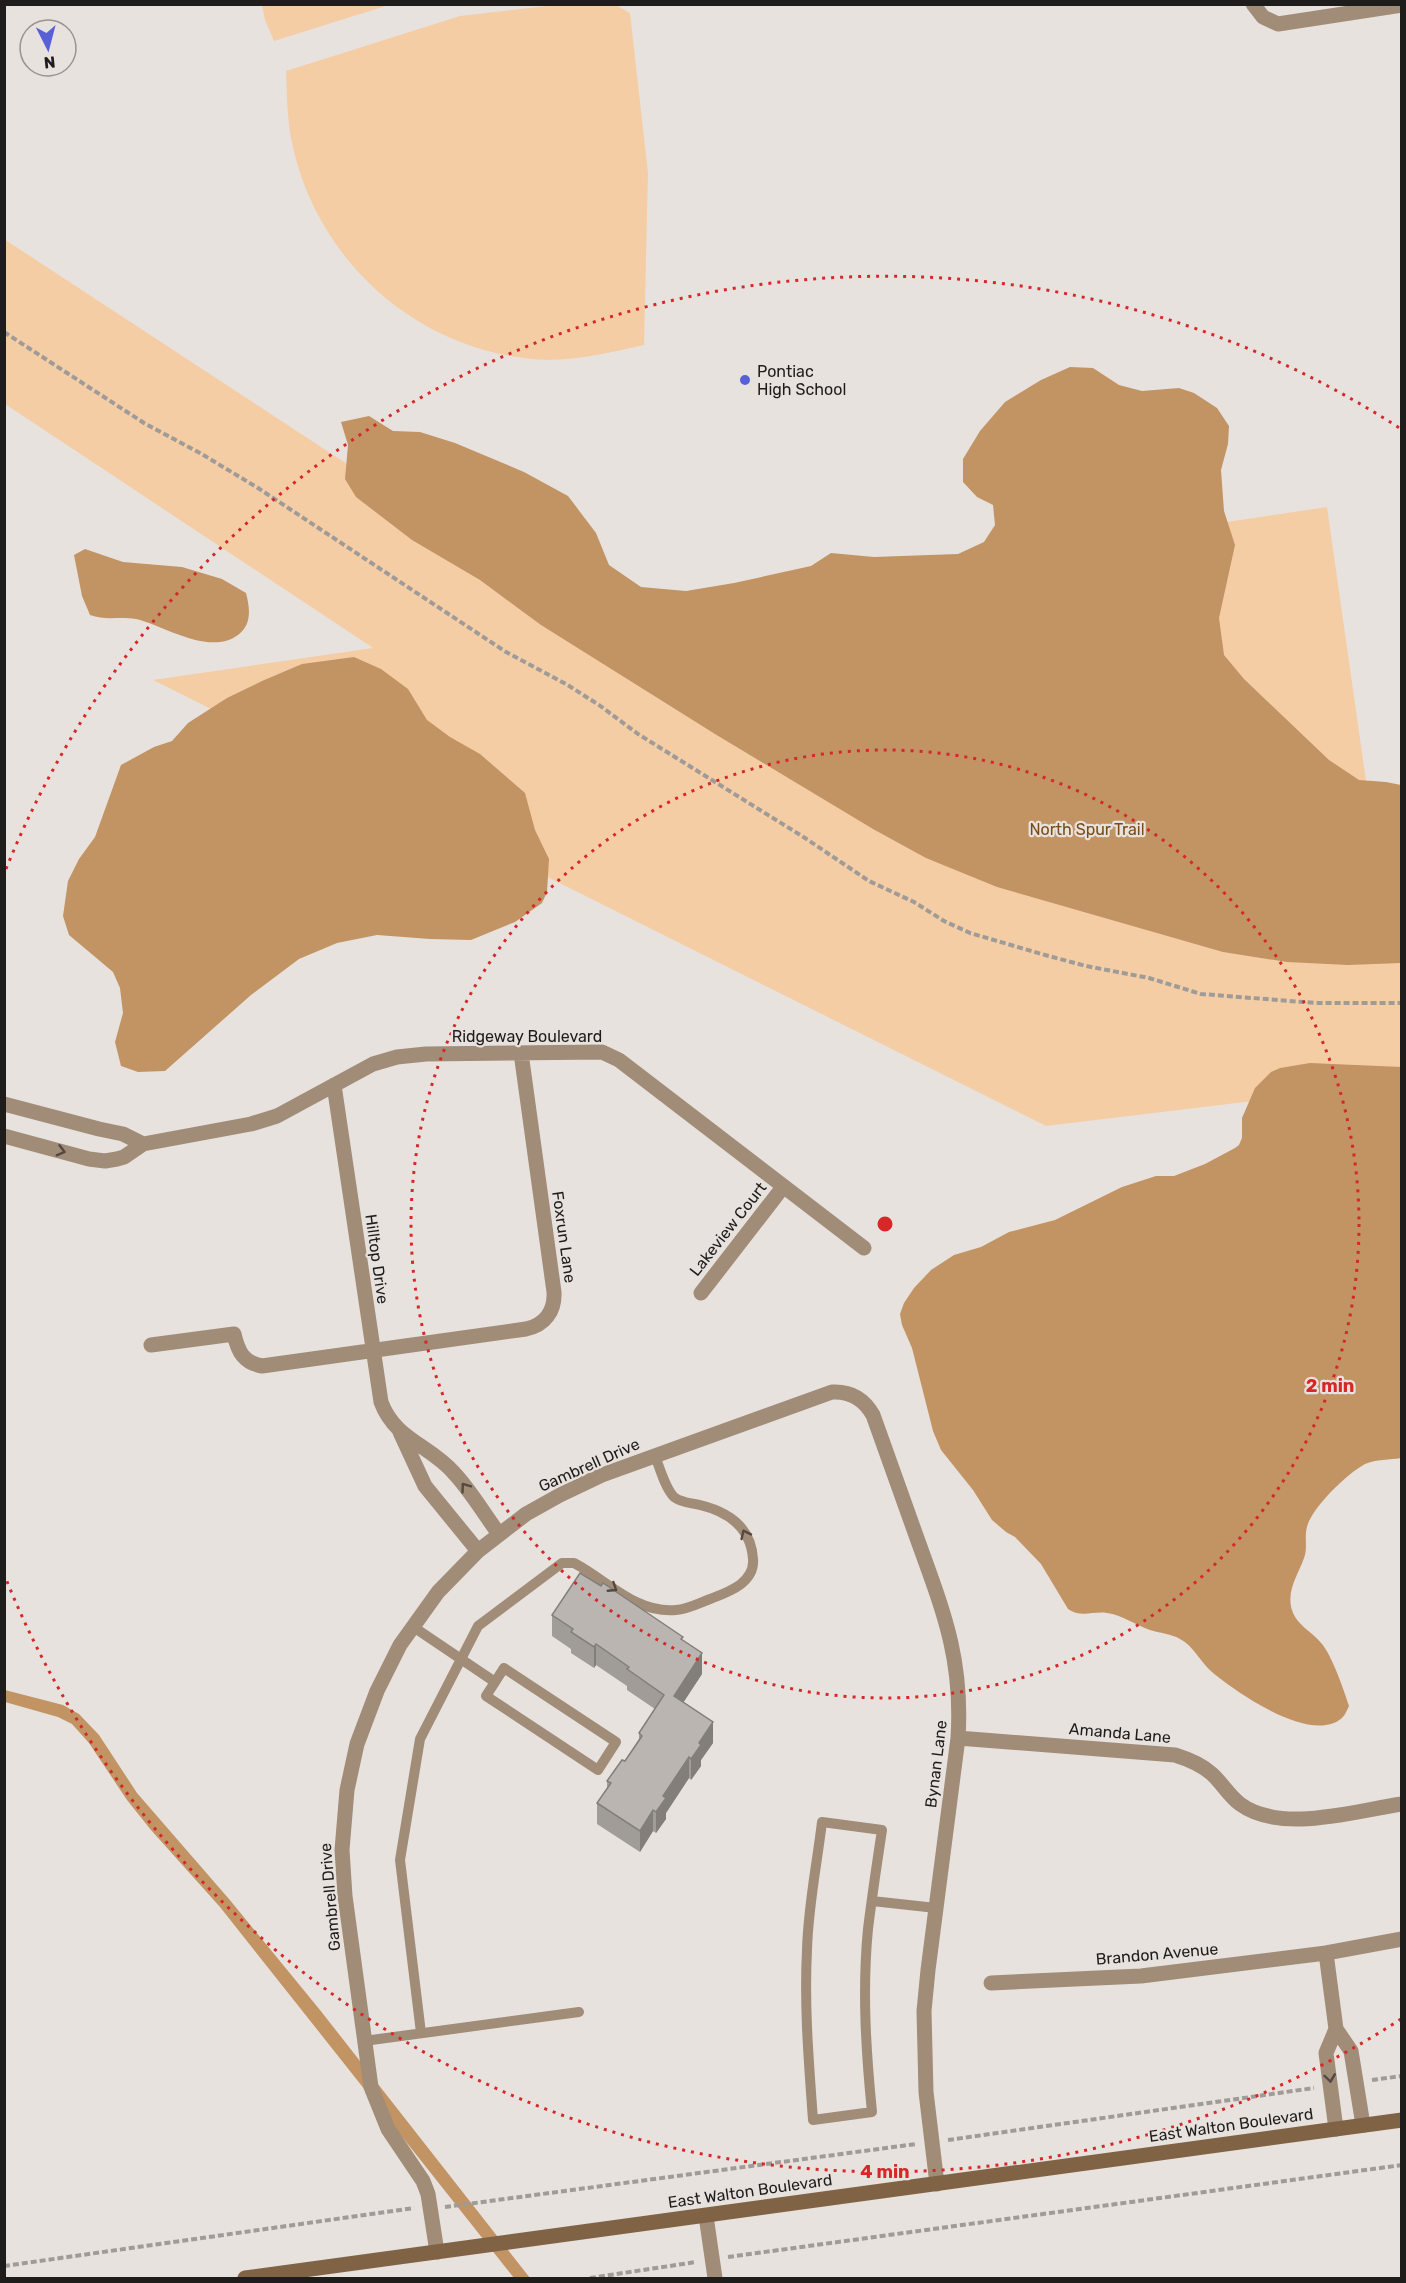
<svg xmlns="http://www.w3.org/2000/svg" width="1406" height="2283" font-family="Rubik,sans-serif">
<style>
.green{fill:#f5cda5}
.water{fill:#c29363}
.lines{fill:none;stroke-linecap:round;stroke-linejoin:round}
.path{stroke:#9f9b98;stroke-width:4;stroke-dasharray:6 3;stroke-linecap:butt}
.service{stroke:#a18c78;stroke-width:10}
.minor{stroke:#a18c78;stroke-width:15}
.secondary{stroke:#806345;stroke-width:15}
.wall{fill:#a09c97}
.shaded-wall{fill:#827f7b}
.building{fill:#bab5b0;stroke:#827f7b;stroke-width:1.5}
.oneway{stroke:#534941}
.ring{fill:none;stroke:#d62828;stroke-width:3;stroke-dasharray:3 6}
.poi-dot{fill:#5960d7;stroke:#e8e2de;stroke-width:2}
.labels{text-anchor:middle;dominant-baseline:central;stroke-width:4.5;stroke-linejoin:round;paint-order:stroke}
.poi-label{font-size:16px;fill:#1f1d1c;stroke:#e8e2de;text-anchor:start}
.park-label{font-size:16px;fill:#7a4c13;stroke:#e8e2de}
.street-label{font-size:16px;fill:#1f1d1c;stroke:#e8e2de}
.centre{fill:#d62828;stroke:#e8e2de;stroke-width:3}
.ring-label{font-size:18px;text-anchor:middle;font-weight:bold;fill:#d62828;stroke:#e8e2de;stroke-width:4.5;stroke-linejoin:round;paint-order:stroke}
</style>
<rect width="100%" height="100%" fill="#e8e2de"/>
<path class="green" d="M 262,5 L 262,4 L 389,5 L 274,41 L 265,20 Z
M 555,5 L 616,5 L 630,13 L 648,173 L 644,345 C 604,354 564,364 523,358 C 408,343 316,256 292,143 C 287,120 287,95 286,71 L 460,16 Z
M 4,239 L 582,618 L 1327,507 L 1390,949 L 1401,948 L 1401,1083 L 1046,1126 L 153,680 L 373,648 L 5,404 Z"/>
<path class="water" d="M 1070,367 L 1093,368 L 1119,385 L 1142,391 L 1179,388 L 1194,393 L 1217,408 L 1229,426 L 1228,444 L 1221,470 L 1224,511 L 1235,545 L 1219,618 L 1224,655 L 1244,679 L 1329,760 L 1359,780 L 1386,782 L 1401,785 L 1401,963 L 1348,965 L 1287,962 L 1223,952 L 997,887 L 926,858 L 873,829 L 715,734 L 541,625 L 480,580 L 412,540 L 356,497 L 345,479 L 348,445 L 341,422 L 369,416 L 393,431 L 420,432 L 455,443 L 524,472 L 568,496 L 596,533 L 609,565 L 641,587 L 686,591 L 734,583 L 811,566 L 831,553 L 874,557 L 958,554 L 984,542 L 995,525 L 993,505 L 977,497 L 963,482 L 963,459 L 980,431 L 1005,402 L 1041,380 Z
M 85,549 L 123,562 L 182,567 L 222,579 L 246,593 C 250,608 252,625 238,635 C 209,656 165,626 136,619 C 119,616 106,621 90,615 L 82,596 L 74,555 Z
M 354,657 L 381,669 L 408,689 L 427,720 L 450,737 L 480,754 L 525,793 L 535,830 L 549,859 L 547,892 L 542,903 L 515,922 L 471,940 L 430,939 L 377,935 L 337,943 L 299,959 L 251,995 L 165,1071 L 138,1072 L 121,1066 L 115,1042 L 123,1013 L 120,988 L 113,972 L 69,935 L 63,916 L 68,881 L 79,859 L 95,837 L 121,765 L 154,747 L 172,741 L 188,723 L 227,698 L 262,681 L 302,664 Z
M 1310,1063 L 1402,1067 L 1401,1458 C 1390,1460 1376,1459 1365,1464 C 1348,1473 1312,1507 1307,1527 C 1304,1537 1308,1548 1304,1558 C 1298,1575 1286,1591 1292,1610 C 1297,1626 1312,1631 1322,1644 C 1332,1656 1344,1690 1349,1706 C 1347,1710 1345,1715 1342,1718 C 1311,1745 1236,1692 1212,1672 C 1200,1662 1194,1646 1180,1639 C 1172,1634 1159,1633 1150,1630 C 1136,1625 1122,1615 1107,1613 C 1093,1611 1080,1618 1068,1609 L 1041,1564 L 1015,1537 L 1006,1532 L 992,1520 L 973,1490 L 941,1450 L 933,1431 L 912,1348 L 902,1325 L 900,1314 L 904,1303 L 914,1288 L 931,1270 L 954,1255 L 981,1247 L 1009,1232 L 1055,1220 L 1122,1187 L 1156,1176 L 1174,1176 L 1205,1164 L 1235,1148 L 1239,1145 L 1242,1138 L 1242,1118 L 1255,1088 L 1271,1072 L 1280,1068 Z
M 5,1690 L 63,1705 L 79,1714 L 99,1735 L 137,1793 L 229,1899 L 320,2010 L 530,2278 L 514,2278 L 220,1907 L 151,1830 L 127,1800 L 89,1743 L 72,1724 L 58,1717 L 5,1702 Z"/>
<g class="lines">
<path class="path" d="M 4,332 L 144,423 L 200,453 L 258,488 L 506,652 L 566,684 L 599,705 L 638,734 L 805,838 L 869,881 L 914,902 L 944,921 L 970,933 L 1045,955 L 1086,966 L 1149,978 L 1201,994 L 1316,1003 L 1402,1003
M 1372,2080 L 1402,2076
M 948,2140 L 1314,2088
M 445,2207 L 916,2144
M 728,2257 L 1402,2165
M 4,2266 L 414,2208
M 590,2278 L 696,2262"/>
<path class="service" d="M 412,1626 L 495,1682
M 504,1668 L 616,1742 L 598,1770 L 486,1696 Z
M 822,1822 L 882,1830 C 877,1863 872,1896 868,1929 C 862,1990 866,2052 872,2112 L 813,2120 C 809,2064 804,2007 807,1950 C 808,1907 817,1864 822,1822 Z
M 872,1901 L 936,1908
M 421,2033 L 400,1860 L 420,1739 L 478,1626 L 562,1563 L 574,1563 C 607,1580 636,1614 676,1610 C 688,1609 699,1603 710,1599 C 728,1592 755,1583 753,1559 C 751,1528 729,1512 700,1505 C 692,1503 681,1503 674,1497 C 665,1488 660,1468 655,1456
M 364,2041 L 579,2012"/>
<path class="minor" d="M 1253,4 L 1263,17 L 1278,24 L 1402,5
M 334,1085 L 381,1402 C 395,1440 430,1445 454,1473 C 471,1491 484,1514 499,1534
M 4,1104 L 99,1129 L 123,1134 L 143,1144
M 4,1136 L 89,1159 L 105,1161 L 117,1159 L 124,1157 L 143,1144 L 251,1124 L 277,1116 L 373,1064 L 397,1057 L 426,1054 L 602,1052 L 619,1060 L 864,1248
M 701,1293 L 783,1187
M 151,1345 L 234,1334 C 238,1352 244,1363 262,1366 L 526,1329 C 545,1325 555,1311 554,1292 L 521,1053
M 400,1432 L 425,1486 L 478,1551
M 958,1738 L 1175,1755 C 1188,1759 1201,1764 1212,1774 C 1222,1783 1229,1796 1240,1804 C 1281,1834 1354,1811 1402,1804
M 1326,1953 L 1336,2029 L 1351,2051 L 1363,2125
M 991,1983 L 1141,1976 L 1326,1953 L 1402,1939
M 1336,2129 L 1326,2053 L 1336,2029
M 706,2216 L 715,2278
M 437,2252 L 428,2194 L 423,2181 L 388,2129 L 371,2087 L 345,1896 L 342,1850 L 347,1790 L 357,1744 L 377,1691 L 400,1645 L 438,1592 L 478,1551 L 526,1514 L 560,1495 L 602,1475 L 832,1392 C 850,1391 864,1399 873,1415 C 888,1457 903,1499 918,1541 C 944,1613 963,1660 958,1738 L 928,1970 L 924,2011 L 926,2092 L 937,2184"/>
<path class="secondary" d="M 245,2278 L 1402,2120"/>
</g>
<path class="wall" d="M 552,1615 L 683,1641 L 702,1674 L 683,1702 L 713,1743 L 701,1760 L 701,1766 L 691,1780 L 689,1778 L 666,1813 L 666,1819 L 656,1833 L 653,1831 L 640,1852 L 597,1824 L 597,1803 L 607,1788 L 607,1781 L 625,1761 L 639,1739 L 639,1733 L 655,1709 L 627,1690 L 627,1686 L 596,1665 L 594,1668 L 571,1653 L 571,1649 L 552,1636 Z"/>
<path class="shaded-wall" d="M 596,1644 L 596,1665 L 594,1668 L 594,1647 Z
M 702,1653 L 702,1674 L 674,1717 L 674,1696 Z
M 713,1722 L 713,1743 L 701,1760 L 701,1766 L 691,1780 L 691,1759 L 699,1743 Z
M 689,1757 L 689,1778 L 666,1813 L 666,1819 L 656,1833 L 656,1812 L 663,1796 Z
M 653,1810 L 653,1831 L 640,1852 L 640,1831 Z"/>
<path class="building" d="M 580,1573 L 601,1586 L 603,1583 L 683,1637 L 681,1639 L 702,1653 L 674,1696 L 713,1722 L 699,1743 L 701,1745 L 691,1759 L 689,1757 L 663,1796 L 666,1798 L 656,1812 L 653,1810 L 640,1831 L 597,1803 L 611,1783 L 607,1781 L 622,1760 L 625,1761 L 642,1736 L 639,1733 L 664,1695 L 627,1669 L 629,1667 L 596,1644 L 594,1647 L 571,1632 L 573,1629 L 552,1615 Z"/>
<defs><path id="oneway-chevron" d="M-2-3.5L2.5 0L-2 3.5" fill="none" stroke-width="1.6" stroke-linecap="round" stroke-linejoin="round" transform="scale(1.5)"/></defs>
<g class="oneway">
<use href="#oneway-chevron" transform="translate(61 1151) rotate(15)"/>
<use href="#oneway-chevron" transform="translate(465 1487) rotate(-126)"/>
<use href="#oneway-chevron" transform="translate(745 1534) rotate(-116)"/>
<use href="#oneway-chevron" transform="translate(613 1588) rotate(33)"/>
<use href="#oneway-chevron" transform="translate(1330 2078) rotate(82)"/>
</g>
<g class="ring">
<circle cx="885" cy="1224" r="474"/>
<path d="M1401 2019A948 948 0 0 1 6 1579M6 869A948 948 0 0 1 1401 429"/>
</g>
<circle class="poi-dot" cx="745" cy="380" r="6"/>
<g class="labels">
<g class="poi-label">
<text x="757" y="371">Pontiac<tspan x="757" dy="18">High School</tspan></text>
</g>
<g class="park-label">
<text x="1087" y="829">North Spur Trail</text>
</g>
<g class="street-label">
<text x="527" y="1036">Ridgeway Boulevard</text>
<text transform="translate(728 1229) rotate(-52)">Lakeview Court</text>
<text transform="translate(564 1237) rotate(82)">Foxrun Lane</text>
<text transform="translate(377 1259) rotate(82)">Hilltop Drive</text>
<text transform="translate(589 1465) rotate(-24)">Gambrell Drive</text>
<text transform="translate(1120 1733) rotate(5)">Amanda Lane</text>
<text transform="translate(936 1764) rotate(-83)">Bynan Lane</text>
<text transform="translate(330 1897) rotate(-95)">Gambrell Drive</text>
<text transform="translate(1157 1954) rotate(-5)">Brandon Avenue</text>
<text transform="translate(1231 2125) rotate(-8)">East Walton Boulevard</text>
<text transform="translate(750 2191) rotate(-8)">East Walton Boulevard</text>
</g>
</g>
<circle cx="885" cy="1224" r="9" class="centre"/>
<g class="ring-label">
<text x="1330" y="1392">2 min</text>
<text x="885" y="2178">4 min</text>
</g>
<rect width="1406" height="2283" fill="none" stroke="#1f1d1c" stroke-width="12"/>
<g transform="translate(48 48) rotate(174)"><circle r="28" fill="#e8e2de" stroke="#989390" stroke-width="1.5"/>
<path d="M0-4.5L10 22L0 15L-10 22Z" fill="#5960d7"/>
<text y="-9" font-size="16" font-weight="bold" text-anchor="middle" fill="#1f1d1c">N</text>
</g>
</svg>
